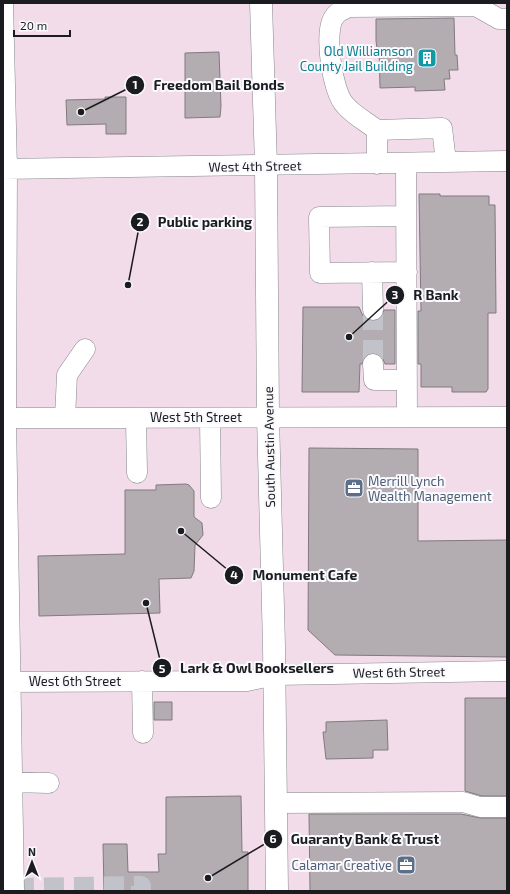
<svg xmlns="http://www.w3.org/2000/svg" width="510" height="894" font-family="'Exo 2',sans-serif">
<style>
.commercial{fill:#f2dce9}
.building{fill:#b3acb0;stroke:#817a7e}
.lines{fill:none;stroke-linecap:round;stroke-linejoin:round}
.minor-tunnel{stroke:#c2c3ca;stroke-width:20;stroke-dasharray:20 10;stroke-linecap:butt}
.minor-casing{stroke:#86878e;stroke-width:21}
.major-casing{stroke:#86878e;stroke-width:23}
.minor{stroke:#fff;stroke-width:20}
.major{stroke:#fff;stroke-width:22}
.labels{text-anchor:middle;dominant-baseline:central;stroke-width:4;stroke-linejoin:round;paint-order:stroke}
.culture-label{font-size:13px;fill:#0d838f;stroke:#fafafe;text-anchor:end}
.street-label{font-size:13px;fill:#1b1c1f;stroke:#fafafe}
.service-label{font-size:13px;fill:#4e5e75;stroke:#fafafe;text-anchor:start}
.leader{fill:none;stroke:#1b1c1f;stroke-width:1.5}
.callout-dot{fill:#1b1c1f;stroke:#fafafe;stroke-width:1.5}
.mark-label{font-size:12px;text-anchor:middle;font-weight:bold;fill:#fff}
.callout-label{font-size:14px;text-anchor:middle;font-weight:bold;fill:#1b1c1f;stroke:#fafafe;stroke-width:4;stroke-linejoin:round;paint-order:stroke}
</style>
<rect width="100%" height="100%" fill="#ecedf5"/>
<path class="commercial" d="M 3,3 L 507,3 L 507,891 L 3,891 Z"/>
<path class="building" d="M 454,18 L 455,55 L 457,55 L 458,70 L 449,70 L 450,79 L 444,79 L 445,90 L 415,91 L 415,87 L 380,88 L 379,48 L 377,48 L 376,41 L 376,19 Z
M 219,52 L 221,106 L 220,117 L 185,118 L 185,53 Z
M 105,97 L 126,97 L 126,134 L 106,134 L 106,124 L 67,125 L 66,100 L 105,99 Z
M 419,194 L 440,194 L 440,196 L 489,196 L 489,205 L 495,205 L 496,313 L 488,313 L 488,389 L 486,392 L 452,392 L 452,387 L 421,387 L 421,364 L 418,364 L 418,311 L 421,311 Z
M 303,307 L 359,307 L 363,316 L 373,321 L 379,320 L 384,310 L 395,310 L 395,364 L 385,364 L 382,357 L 378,354 L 372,353 L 366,355 L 362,364 L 360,364 L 359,392 L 302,392 Z
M 309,448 L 418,449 L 418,541 L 507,540 L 507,657 L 335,655 L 308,630 Z
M 186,484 L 189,485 L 194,491 L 194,517 L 202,523 L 203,535 L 195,545 L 194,571 L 191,578 L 159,579 L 160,613 L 39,616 L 38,556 L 125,554 L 125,490 L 156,490 L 156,485 Z
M 465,698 L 507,698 L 507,796 L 482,796 L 465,791 Z
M 154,702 L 172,702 L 172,720 L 154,720 Z
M 387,720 L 388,750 L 373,750 L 373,758 L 326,759 L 323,732 L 326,732 L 326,722 Z
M 241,796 L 242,852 L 248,852 L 248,891 L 104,891 L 103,844 L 127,844 L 128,872 L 159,872 L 158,854 L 166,854 L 166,797 Z
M 309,814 L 461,814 L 480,818 L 507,818 L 507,891 L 310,891 Z"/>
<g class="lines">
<path class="minor-tunnel" d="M 373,310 L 373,364
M 14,888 L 141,886 L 141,891"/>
<g class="minor-casing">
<path id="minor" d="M 3,3 L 7,169 L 6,418 L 14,891
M 377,130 C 367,122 353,115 345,105 C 332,92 323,29 335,16 C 337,12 344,10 348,7 L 476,6 L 499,19 L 507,19
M 406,163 L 407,417
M 377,164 L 377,130 L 442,128 L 446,162
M 3,169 L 507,161
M 406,216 L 319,217 L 320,273 L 407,272
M 372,272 L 373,310
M 373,364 L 374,380 L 407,380
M 6,418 L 507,417
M 65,418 L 67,375 L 85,349
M 136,418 L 137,473
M 210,418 L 211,498
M 142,681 L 143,733
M 3,682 L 247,681 L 275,675 L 507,671
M 11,782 L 49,783
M 276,803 L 463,802 L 480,807 L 507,807"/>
</g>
<g class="major-casing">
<path id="major" d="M 261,3 L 266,166 L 268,417 L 274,646 L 277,891"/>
</g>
<use href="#minor" class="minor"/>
<use href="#major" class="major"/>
</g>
<defs>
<g id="building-square" transform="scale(1)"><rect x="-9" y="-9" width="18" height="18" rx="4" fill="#0f9aa8" stroke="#fafafe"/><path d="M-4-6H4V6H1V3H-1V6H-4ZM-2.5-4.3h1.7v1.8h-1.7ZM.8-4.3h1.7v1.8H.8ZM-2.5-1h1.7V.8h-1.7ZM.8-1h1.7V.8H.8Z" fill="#fff"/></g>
<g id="office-square" transform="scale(1)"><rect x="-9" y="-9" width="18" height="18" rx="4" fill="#5c6f8a" stroke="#fafafe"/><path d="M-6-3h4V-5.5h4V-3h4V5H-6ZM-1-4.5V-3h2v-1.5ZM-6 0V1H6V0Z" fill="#fff"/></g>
</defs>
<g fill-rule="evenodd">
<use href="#building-square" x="427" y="58"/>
<use href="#office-square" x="354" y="488"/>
<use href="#office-square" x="406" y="865"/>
</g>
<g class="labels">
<g class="culture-label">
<text x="413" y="51">Old Williamson<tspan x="413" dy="15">County Jail Building</tspan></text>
</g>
<g class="street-label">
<text transform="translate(255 166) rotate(-1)">West 4th Street</text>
<text x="196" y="417">West 5th Street</text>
<text transform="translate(269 447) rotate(-91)">South Austin Avenue</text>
<text transform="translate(399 672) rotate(-1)">West 6th Street</text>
<text x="75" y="681">West 6th Street</text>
</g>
<g class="service-label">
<text x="368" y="481">Merrill Lynch<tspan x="368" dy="15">Wealth Management</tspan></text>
<text x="392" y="865" text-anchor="end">Calamar Creative</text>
</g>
</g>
<path class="leader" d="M81 112L135 85M128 285L140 222M349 337L395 295M181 531L234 575M146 603L162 668M208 878L273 839"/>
<g class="callout-dot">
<circle cx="81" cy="112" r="4"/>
<circle cx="128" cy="285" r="4"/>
<circle cx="349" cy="337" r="4"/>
<circle cx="181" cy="531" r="4"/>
<circle cx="146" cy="603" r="4"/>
<circle cx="208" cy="878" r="4"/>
<circle cx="135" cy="85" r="10"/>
<circle cx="140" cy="222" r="10"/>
<circle cx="395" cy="295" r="10"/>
<circle cx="234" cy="575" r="10"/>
<circle cx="162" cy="668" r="10"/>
<circle cx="273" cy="839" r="10"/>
</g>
<g class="mark-label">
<text x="135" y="89">1</text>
<text x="140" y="226">2</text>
<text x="395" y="299">3</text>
<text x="234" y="579">4</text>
<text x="162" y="673">5</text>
<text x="273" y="843">6</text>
</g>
<g class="callout-label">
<text x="219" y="90">Freedom Bail Bonds</text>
<text x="205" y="227">Public parking</text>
<text x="436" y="300">R Bank</text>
<text x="305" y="580">Monument Cafe</text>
<text x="257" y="673">Lark &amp; Owl Booksellers</text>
<text x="365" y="844">Guaranty Bank &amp; Trust</text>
</g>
<rect width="510" height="894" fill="none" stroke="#1b1c1f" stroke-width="8"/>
<g transform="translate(32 862)" stroke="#fafafe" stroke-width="3" paint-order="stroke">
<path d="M0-3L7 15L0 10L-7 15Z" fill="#1b1c1f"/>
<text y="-6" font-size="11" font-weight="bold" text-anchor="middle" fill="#1b1c1f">N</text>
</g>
<path d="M14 30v6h56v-6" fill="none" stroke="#1b1c1f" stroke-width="2"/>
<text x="20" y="30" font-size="12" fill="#1b1c1f" stroke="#fafafe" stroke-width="3" paint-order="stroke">20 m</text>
</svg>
